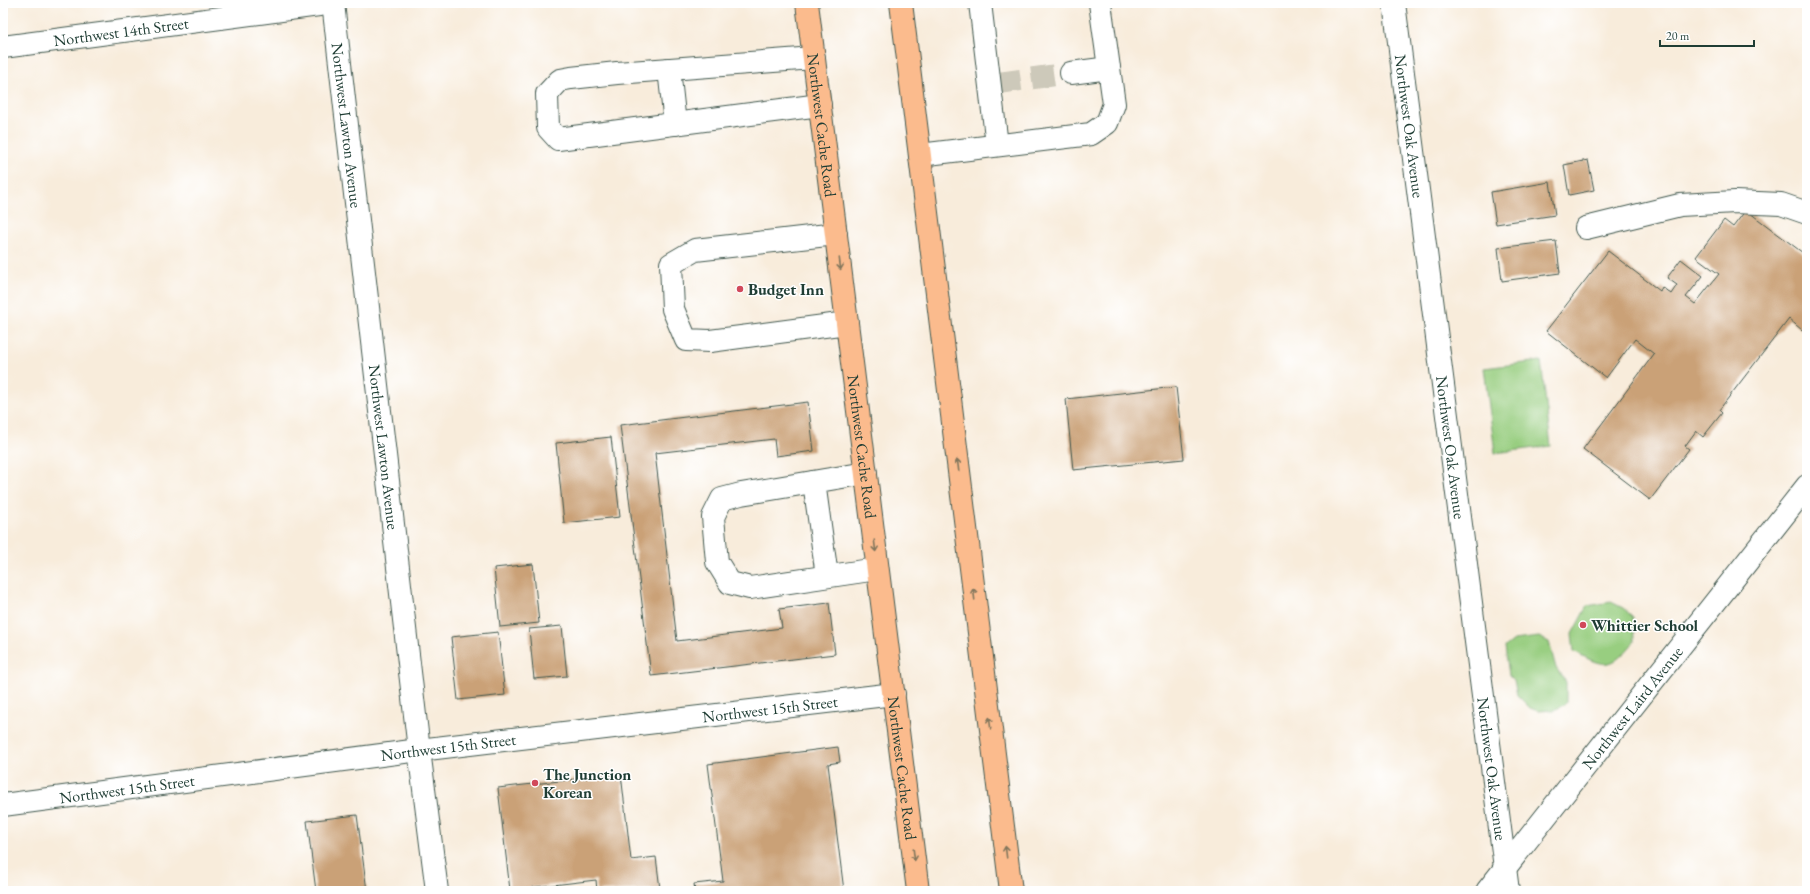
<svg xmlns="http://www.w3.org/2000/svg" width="1810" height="894" font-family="'EB Garamond',serif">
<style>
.green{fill:#98ce80;stroke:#5c865a}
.building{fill:#caa177}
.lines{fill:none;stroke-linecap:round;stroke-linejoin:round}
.minor-tunnel{stroke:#cdc9ba;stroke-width:22;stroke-dasharray:22 11;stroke-linecap:butt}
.minor-casing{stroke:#40574d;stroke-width:24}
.major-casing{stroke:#40574d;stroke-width:24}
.minor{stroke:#fff;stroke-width:22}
.major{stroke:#fbbb8d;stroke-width:22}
.oneway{stroke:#82765c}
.poi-dot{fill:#d1495b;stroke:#fff;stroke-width:1.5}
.labels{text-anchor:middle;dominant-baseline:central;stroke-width:3;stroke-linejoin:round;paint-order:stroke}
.street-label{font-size:16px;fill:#1f3d34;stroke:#fff}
.poi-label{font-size:16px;font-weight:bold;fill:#1f3d34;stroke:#fff;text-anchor:start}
</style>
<rect width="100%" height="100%" fill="#fff"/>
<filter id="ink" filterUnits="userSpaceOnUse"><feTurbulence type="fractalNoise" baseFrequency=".025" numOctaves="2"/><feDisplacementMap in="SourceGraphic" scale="8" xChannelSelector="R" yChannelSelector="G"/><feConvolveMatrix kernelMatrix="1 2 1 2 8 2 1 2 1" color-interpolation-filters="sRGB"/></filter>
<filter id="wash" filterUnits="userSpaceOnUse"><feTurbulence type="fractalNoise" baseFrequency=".012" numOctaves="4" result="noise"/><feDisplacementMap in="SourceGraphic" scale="16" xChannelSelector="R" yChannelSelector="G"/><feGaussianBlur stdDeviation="0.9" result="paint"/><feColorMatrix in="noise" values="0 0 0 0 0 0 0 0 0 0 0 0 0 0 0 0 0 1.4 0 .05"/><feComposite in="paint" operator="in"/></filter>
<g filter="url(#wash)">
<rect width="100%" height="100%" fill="#f8ecdb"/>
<path class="green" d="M 1541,361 L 1551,446 L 1495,453 L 1484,368 Z
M 1611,602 L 1623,608 L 1633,617 L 1634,642 C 1612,669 1604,669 1574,651 L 1572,634 L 1587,606 Z
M 1539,637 L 1549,642 L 1556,668 L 1566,682 L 1566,703 L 1555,710 L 1538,711 L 1530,708 L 1517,695 L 1514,680 L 1509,675 L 1505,647 L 1514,640 Z"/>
<g id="blocks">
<path class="building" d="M 1588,160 L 1594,190 L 1569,195 L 1564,165 Z
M 1550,182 L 1555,215 L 1496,224 L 1491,192 Z
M 1746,210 L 1807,256 L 1807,324 L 1802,330 L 1789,319 L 1719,410 L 1722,413 L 1703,437 L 1696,431 L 1685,446 L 1689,449 L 1650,500 L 1583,449 L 1654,354 L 1635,339 L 1606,378 L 1546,331 L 1608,251 L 1660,291 L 1662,287 L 1671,294 L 1677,285 L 1667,278 L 1681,259 L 1703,276 L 1686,297 L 1695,304 L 1719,274 L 1696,257 L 1724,220 L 1733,227 Z
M 1556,241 L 1560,273 L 1502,281 L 1498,248 Z
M 1176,387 L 1184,459 L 1073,470 L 1066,399 Z
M 808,402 L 814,451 L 776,456 L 774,439 L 655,453 L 677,641 L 782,628 L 779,609 L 829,603 L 835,654 L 651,676 L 620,425 Z
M 611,437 L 620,517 L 564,523 L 556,443 Z
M 533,564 L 539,623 L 500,627 L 494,568 Z
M 562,626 L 567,676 L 534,679 L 529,629 Z
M 498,632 L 505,695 L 458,700 L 451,637 Z
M 838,747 L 840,762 L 828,764 L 844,891 L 695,891 L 694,884 L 723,881 L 708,764 Z
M 621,774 L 631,860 L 656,857 L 660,889 L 597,891 L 596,880 L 510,890 L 498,788 Z
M 357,815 L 367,891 L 316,891 L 307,821 Z"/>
</g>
</g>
<g filter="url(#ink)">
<use href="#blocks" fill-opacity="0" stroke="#40574d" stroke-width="1"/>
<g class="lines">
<path class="minor-tunnel" d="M 999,83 L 1071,73"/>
<g class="minor-casing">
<g id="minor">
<path id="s1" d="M 333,3 L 419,750 L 437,891"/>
<path d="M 980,3 L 997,145"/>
<path id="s2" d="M 1394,3 L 1508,891"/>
<path id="s3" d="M 3,47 L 334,3"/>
<path d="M 814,58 L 617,73 L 571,78 L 560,80 L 547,94 L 548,128 L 558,139 L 820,105"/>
<path d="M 669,69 L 675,124"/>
<path d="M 1071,73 L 1109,68"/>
<path d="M 920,155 L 1091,134 L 1107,123 L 1114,104 L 1100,3"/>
<path d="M 1586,228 L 1680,205 L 1735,202 L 1781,204 L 1807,213"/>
<path d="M 836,234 L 695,250 L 671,264 L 673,309 L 686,340 L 710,341 L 847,323"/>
<path d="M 866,473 L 741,494 L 722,499 L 713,517 L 717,562 L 730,583 L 750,588 L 877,569"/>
<path d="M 814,482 L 827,576"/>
<path id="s4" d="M 3,805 L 419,750 L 894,694"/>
<path id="s5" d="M 1487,891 L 1807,486"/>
</g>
</g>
<g class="major-casing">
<g id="major">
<path id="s6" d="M 807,3 L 918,891"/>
<path d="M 901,3 L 1011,891"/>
</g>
</g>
<use href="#minor" class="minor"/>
<use href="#major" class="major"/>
</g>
<defs><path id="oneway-shaft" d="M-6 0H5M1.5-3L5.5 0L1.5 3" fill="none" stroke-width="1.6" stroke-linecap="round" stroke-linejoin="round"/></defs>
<g class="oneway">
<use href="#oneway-shaft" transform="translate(840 264) rotate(83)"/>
<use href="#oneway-shaft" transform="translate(958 465) rotate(-97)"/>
<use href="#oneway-shaft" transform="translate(875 546) rotate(83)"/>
<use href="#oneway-shaft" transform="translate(974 594) rotate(-97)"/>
<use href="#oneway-shaft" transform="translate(990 723) rotate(-97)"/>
<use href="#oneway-shaft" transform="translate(1006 852) rotate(-97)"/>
<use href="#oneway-shaft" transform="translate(914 855) rotate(83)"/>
</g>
</g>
<g class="poi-dot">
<circle cx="740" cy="289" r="4"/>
<circle cx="1583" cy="625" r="4"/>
<circle cx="535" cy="783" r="4"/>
</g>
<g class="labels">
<g class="street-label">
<text stroke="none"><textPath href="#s3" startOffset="119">Northwest 14th Street</textPath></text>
<text stroke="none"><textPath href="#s1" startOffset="123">Northwest Lawton Avenue</textPath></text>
<text stroke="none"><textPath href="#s6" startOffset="123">Northwest Cache Road</textPath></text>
<text stroke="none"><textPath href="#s2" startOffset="124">Northwest Oak Avenue</textPath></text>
<text stroke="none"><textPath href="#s1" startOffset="447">Northwest Lawton Avenue</textPath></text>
<text stroke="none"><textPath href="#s6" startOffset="447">Northwest Cache Road</textPath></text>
<text stroke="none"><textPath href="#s2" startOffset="448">Northwest Oak Avenue</textPath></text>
<text stroke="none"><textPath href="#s5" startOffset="234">Northwest Laird Avenue</textPath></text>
<text stroke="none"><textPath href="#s4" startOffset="773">Northwest 15th Street</textPath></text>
<text stroke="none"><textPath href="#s4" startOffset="449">Northwest 15th Street</textPath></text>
<text stroke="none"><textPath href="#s6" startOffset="771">Northwest Cache Road</textPath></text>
<text stroke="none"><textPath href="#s2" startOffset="772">Northwest Oak Avenue</textPath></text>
<text stroke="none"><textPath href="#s4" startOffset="125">Northwest 15th Street</textPath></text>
</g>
<g class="poi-label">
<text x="748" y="289">Budget Inn</text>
<text x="1591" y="625">Whittier School</text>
<text x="543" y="774">The Junction<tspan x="543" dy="18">Korean</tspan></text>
</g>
</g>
<rect width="1810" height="894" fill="none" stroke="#fff" stroke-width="16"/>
<path d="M1660 40v6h94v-6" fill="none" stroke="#1f3d34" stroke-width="2"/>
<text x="1666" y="40" font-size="12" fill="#1f3d34" stroke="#ffffff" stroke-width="3" paint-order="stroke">20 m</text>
</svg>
